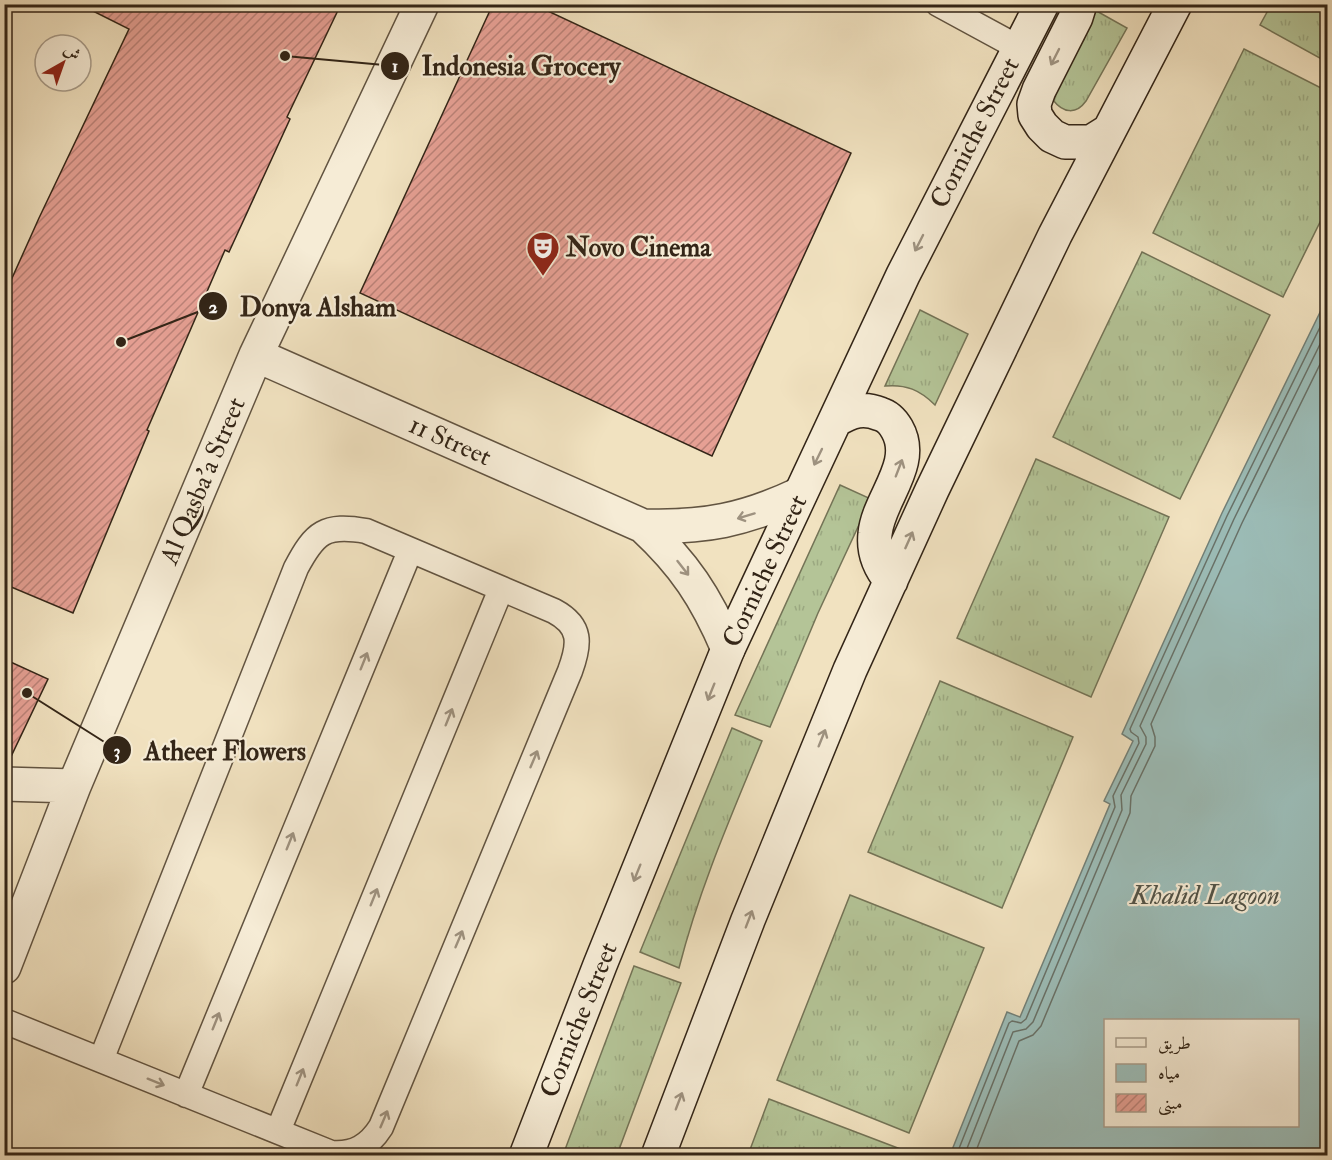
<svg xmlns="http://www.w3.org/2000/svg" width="1332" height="1160" font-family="'IM FELL Double Pica',Amiri,serif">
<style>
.grass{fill:url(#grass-tufts);stroke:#747457;stroke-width:1.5}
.water{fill:#9cbdb8;stroke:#728078;stroke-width:1.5;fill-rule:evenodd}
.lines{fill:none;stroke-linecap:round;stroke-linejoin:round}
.shore{stroke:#687168;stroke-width:1.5}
.building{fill:url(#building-hatch);stroke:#332517;stroke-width:1.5}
.service-casing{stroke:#625441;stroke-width:27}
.minor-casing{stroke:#625441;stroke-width:36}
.secondary-casing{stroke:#332517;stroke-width:36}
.service{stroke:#f6ecd6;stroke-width:24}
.minor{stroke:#f6ecd6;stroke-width:33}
.secondary{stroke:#f6ecd6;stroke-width:33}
.oneway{stroke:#9e9280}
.labels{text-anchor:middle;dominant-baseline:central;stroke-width:4.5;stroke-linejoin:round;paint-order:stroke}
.street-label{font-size:26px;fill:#332517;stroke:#f6ecd6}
.poi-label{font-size:26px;font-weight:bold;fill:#332517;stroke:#f6ecd6;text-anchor:start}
.water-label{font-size:27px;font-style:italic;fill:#525347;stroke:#f6ecd6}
.leader{fill:none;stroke:#332517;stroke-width:2}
.callout-dot{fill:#332517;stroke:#f6ecd6;stroke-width:2}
.mark-label{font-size:18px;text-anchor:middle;font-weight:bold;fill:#fff}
.callout-label{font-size:27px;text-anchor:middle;font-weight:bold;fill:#332517;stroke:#f6ecd6;stroke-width:4.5;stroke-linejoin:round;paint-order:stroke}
</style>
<defs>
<pattern id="grass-tufts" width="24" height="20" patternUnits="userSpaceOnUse" patternTransform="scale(1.5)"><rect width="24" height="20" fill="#b4c497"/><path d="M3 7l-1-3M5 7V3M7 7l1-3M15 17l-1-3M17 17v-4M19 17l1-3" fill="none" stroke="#9ba881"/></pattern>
<pattern id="building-hatch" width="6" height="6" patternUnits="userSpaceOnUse" patternTransform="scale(1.5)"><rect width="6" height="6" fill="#e6a094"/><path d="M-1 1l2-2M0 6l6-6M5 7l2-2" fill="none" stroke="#bb8278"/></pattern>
</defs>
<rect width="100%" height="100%" fill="#f1e2c0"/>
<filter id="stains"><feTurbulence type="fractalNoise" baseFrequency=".00333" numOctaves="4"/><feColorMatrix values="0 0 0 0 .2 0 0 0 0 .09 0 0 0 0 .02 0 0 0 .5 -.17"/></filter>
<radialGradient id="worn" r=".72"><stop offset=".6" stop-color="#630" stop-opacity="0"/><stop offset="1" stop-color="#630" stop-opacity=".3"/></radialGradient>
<path class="grass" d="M 1271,5 L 1327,5 L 1327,62 L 1260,25 Z
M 1093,9 L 1127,28 L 1086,101 C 1076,115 1063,113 1053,100 Z
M 1244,49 L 1327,91 L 1327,208 L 1283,297 L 1153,233 Z
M 1142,252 L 1270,315 L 1180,499 L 1053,437 Z
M 920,310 L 968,334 L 935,405 C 920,390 906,384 885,386 Z
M 1036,459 L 1169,517 L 1091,697 L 957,638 Z
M 840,485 L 871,499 L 818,613 L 770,727 L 735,715 Z
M 940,681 L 1073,737 L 1002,908 L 868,852 Z
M 732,728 L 762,741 C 731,816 699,889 679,968 L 640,952 Z
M 850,895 L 984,948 L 909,1133 L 777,1080 Z
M 634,966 L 681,983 L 617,1155 L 563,1155 Z
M 769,1099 L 903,1150 L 901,1155 L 748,1155 Z"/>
<path class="water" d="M 1327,298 L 1327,1155 L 950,1155 L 1007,1012 L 1020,1017 L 1110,804 L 1104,801 L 1133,741 L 1122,734 L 1222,513 ZM 1106,1020 L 1298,1020 L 1298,1126 L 1106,1126 Z"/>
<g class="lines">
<path class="shore" d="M 956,1156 L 1009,1023 L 1012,1021 L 1021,1023 L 1026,1019 L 1115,807 L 1113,796 L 1139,743 L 1138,737 L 1131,732 L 1130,729 L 1227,516 L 1328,311
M 964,1156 L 1013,1032 L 1026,1029 L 1033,1022 L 1122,810 L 1121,795 L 1146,744 L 1146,737 L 1140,726 L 1234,519 L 1328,328
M 974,1156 L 1019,1041 L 1033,1035 L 1041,1026 L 1130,813 L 1131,796 L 1155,746 L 1155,737 L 1151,724 L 1242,523 L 1328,348"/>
</g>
<path class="building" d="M 79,4 L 341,4 L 287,117 L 290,119 L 229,252 L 225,250 L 147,430 L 149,431 L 73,613 L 4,584 L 4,296 L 39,218 L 129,29 Z
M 493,4 L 533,4 L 851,153 L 712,456 L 360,293 Z
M 4,659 L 48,679 L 7,765 L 4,765 Z"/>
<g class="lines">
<g class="service-casing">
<path id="service" d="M 938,4 L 1019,48
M 4,1021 L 331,1153 C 354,1155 369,1146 381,1127 L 570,671 C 580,644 582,626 554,611 L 366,531 C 325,524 315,532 296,568 L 101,1060
M 186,1095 L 410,551
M 278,1131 L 501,589"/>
</g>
<g class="minor-casing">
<path id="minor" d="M 256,355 L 643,526 C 684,564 706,597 728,649
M 643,526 C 704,528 745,520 800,494
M 4,784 L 74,786
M 4,967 L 74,786 L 256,355 L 422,4"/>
</g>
<g class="secondary-casing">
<path id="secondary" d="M 1080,4 L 1076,17 L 1039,90 L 1034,104 L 1035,115 L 1042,126 L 1052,136 L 1065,142 L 1091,142 L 1107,132
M 836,420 C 851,411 863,407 880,414 C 887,416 893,422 897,429 C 917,464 878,499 875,534 C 873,552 880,568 891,581
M 526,1156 L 600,965 L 728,649 L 903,275 L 1042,4
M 658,1156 L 748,920 L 850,670 L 932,490 L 1055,235 L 1175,4"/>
</g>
<use href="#service" class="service"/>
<use href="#minor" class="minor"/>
<use href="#secondary" class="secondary"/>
</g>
<defs><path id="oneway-shaft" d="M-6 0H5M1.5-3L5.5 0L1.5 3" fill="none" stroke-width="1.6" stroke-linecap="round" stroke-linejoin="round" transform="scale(1.5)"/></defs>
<g class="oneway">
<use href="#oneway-shaft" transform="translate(1055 57) rotate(117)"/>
<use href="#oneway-shaft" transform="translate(919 243) rotate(117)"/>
<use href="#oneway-shaft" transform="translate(818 457) rotate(116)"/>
<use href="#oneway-shaft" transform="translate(899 468) rotate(-69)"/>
<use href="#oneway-shaft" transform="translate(746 516) rotate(163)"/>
<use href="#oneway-shaft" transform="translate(909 540) rotate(-66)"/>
<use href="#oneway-shaft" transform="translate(683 568) rotate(52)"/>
<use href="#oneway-shaft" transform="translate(364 661) rotate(-68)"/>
<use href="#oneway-shaft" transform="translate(711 692) rotate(112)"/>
<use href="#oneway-shaft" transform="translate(449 717) rotate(-68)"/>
<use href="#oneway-shaft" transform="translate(822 738) rotate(-68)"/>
<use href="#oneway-shaft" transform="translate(534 759) rotate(-67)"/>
<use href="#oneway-shaft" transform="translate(290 841) rotate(-68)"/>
<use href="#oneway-shaft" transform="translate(637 873) rotate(112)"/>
<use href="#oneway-shaft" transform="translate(374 897) rotate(-68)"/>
<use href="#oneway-shaft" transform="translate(749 919) rotate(-69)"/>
<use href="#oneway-shaft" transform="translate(459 939) rotate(-67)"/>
<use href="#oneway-shaft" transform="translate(216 1021) rotate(-68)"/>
<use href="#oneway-shaft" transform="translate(300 1077) rotate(-68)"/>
<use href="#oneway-shaft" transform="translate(156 1082) rotate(22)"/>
<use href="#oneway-shaft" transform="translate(679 1101) rotate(-69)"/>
<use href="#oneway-shaft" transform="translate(384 1119) rotate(-67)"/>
</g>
<defs>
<g id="theatre-pin" transform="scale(1.725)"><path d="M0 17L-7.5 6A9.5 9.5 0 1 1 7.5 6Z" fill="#8f2418" stroke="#f6ecd6"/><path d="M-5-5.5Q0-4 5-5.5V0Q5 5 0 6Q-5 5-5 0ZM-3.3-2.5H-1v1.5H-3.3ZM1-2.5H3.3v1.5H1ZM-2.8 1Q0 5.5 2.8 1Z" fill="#fff"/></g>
</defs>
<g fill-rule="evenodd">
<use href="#theatre-pin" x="543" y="248"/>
</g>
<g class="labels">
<g class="street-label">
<text transform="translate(975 133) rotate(-63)">Corniche Street</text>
<text transform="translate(450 441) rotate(24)">11 Street</text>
<text transform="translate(203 481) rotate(-67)">Al Qasba'a Street</text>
<text transform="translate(765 571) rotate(-65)">Corniche Street</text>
<text transform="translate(579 1020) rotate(-68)">Corniche Street</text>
</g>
<g class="poi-label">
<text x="566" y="248">Novo Cinema</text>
</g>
<g class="water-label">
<text x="1205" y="895">Khalid Lagoon</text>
</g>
</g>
<path class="leader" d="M285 56L395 66M121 342L213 306M27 693L117 750"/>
<g class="callout-dot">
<circle cx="285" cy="56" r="6"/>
<circle cx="121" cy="342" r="6"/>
<circle cx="27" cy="693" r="6"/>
<circle cx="395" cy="66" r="15"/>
<circle cx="213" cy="306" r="15"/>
<circle cx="117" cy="750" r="15"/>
</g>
<g class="mark-label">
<text x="395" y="72">1</text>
<text x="213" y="313">2</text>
<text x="117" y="757">3</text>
</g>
<g class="callout-label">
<text x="521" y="75">Indonesia Grocery</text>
<text x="318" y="316">Donya Alsham</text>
<text x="225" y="760">Atheer Flowers</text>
</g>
<rect width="1332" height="1160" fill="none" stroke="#f1e2c0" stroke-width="24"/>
<rect x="6" y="6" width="1320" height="1148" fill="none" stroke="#332517" stroke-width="3"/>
<rect x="12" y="12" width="1308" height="1136" fill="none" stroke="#332517" stroke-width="1.5"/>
<rect x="1104" y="1019" width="195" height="108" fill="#f6ecd6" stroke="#a89c8a" stroke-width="1.5"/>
<rect x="1116" y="1038" width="30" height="9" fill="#f6ecd6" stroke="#a89c8a" stroke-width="1.5"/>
<text x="1158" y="1049" font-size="18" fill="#332517">طريق</text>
<rect x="1116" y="1064" width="30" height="18" fill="#9cbdb8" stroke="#a89c8a" stroke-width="1.5"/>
<text x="1158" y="1079" font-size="18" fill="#332517">مياه</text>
<rect x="1116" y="1094" width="30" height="18" fill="url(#building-hatch)" stroke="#a89c8a" stroke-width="1.5"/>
<text x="1158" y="1109" font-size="18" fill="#332517">مبنى</text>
<g transform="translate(63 63) rotate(40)"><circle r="28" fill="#f6ecd6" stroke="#a89c8a" stroke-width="1.5"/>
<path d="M0-4.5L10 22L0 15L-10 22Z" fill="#8f2418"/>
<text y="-9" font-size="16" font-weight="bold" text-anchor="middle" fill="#332517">ش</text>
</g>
<rect width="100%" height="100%" filter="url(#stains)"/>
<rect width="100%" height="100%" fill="url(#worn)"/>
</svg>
